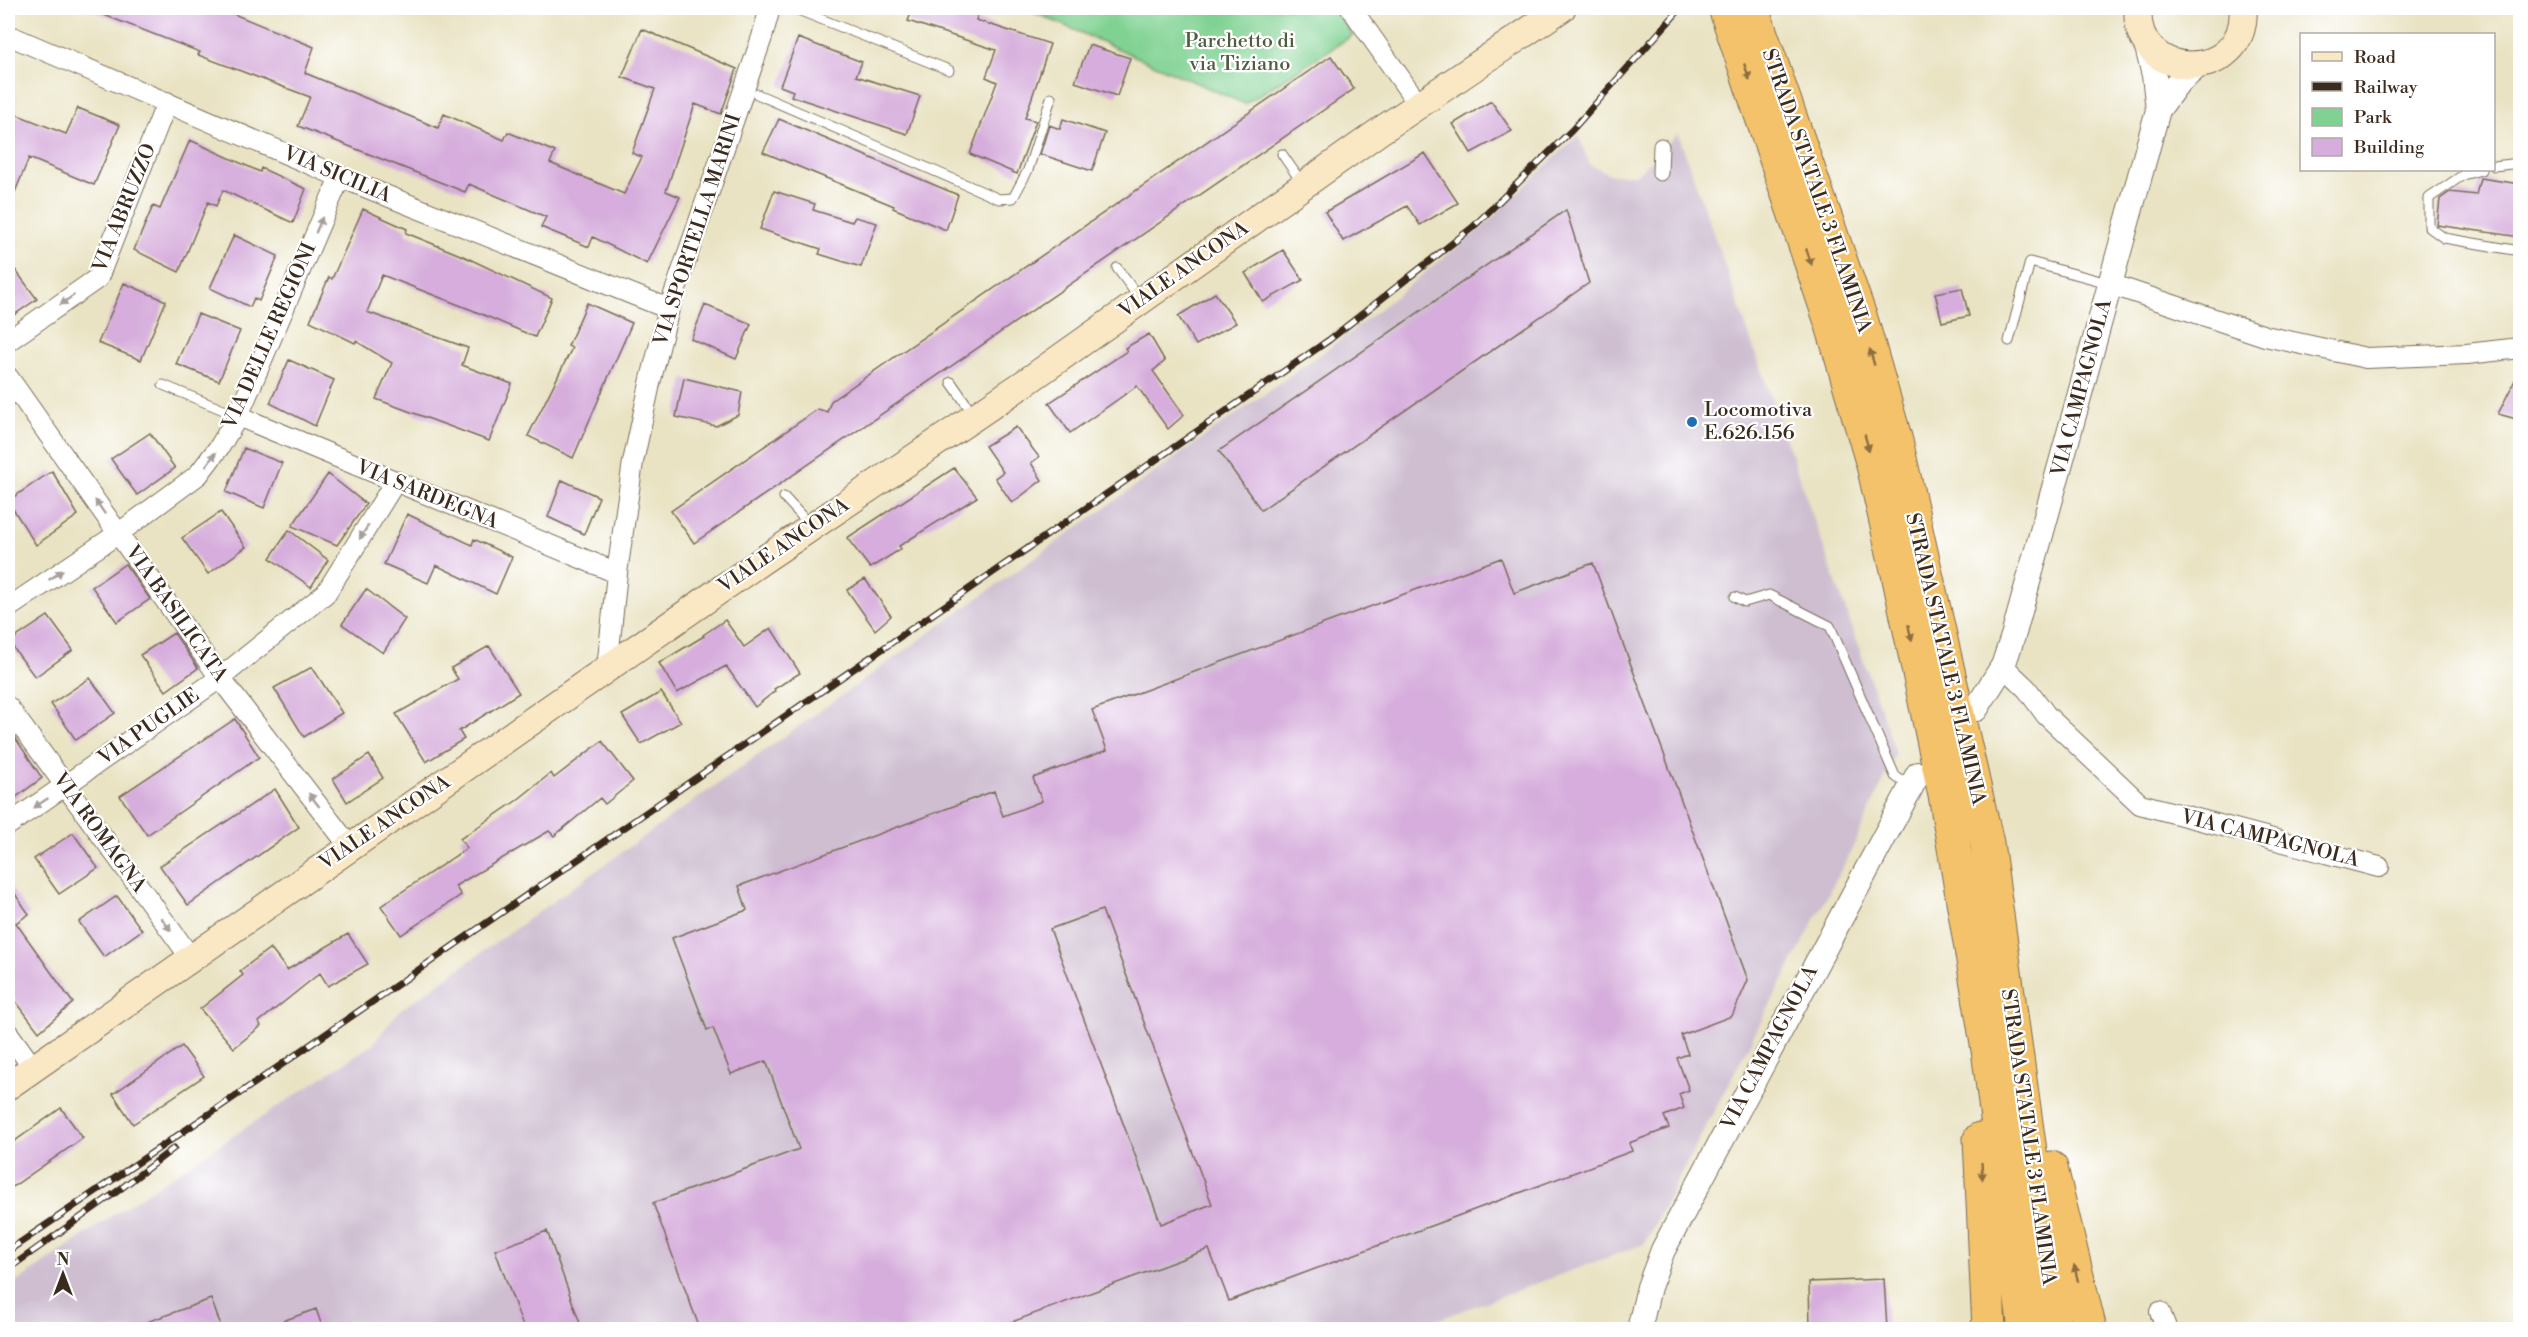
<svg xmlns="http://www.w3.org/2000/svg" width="2528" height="1337" font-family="'Libre Bodoni',serif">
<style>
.industrial{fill:#cebed0}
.green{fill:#80d293;stroke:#5e7e58;stroke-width:1.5}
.building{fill:#d6addc;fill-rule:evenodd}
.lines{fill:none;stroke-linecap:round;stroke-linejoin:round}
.service-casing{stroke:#786b58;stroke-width:11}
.pedestrian-casing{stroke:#786b58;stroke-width:17}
.minor-casing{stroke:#786b58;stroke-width:22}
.tertiary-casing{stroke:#786b58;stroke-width:26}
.secondary-casing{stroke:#786b58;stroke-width:29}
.trunk-casing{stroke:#786b58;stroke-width:35}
.service{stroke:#fff;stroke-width:9}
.pedestrian{stroke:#fff;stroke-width:15}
.minor{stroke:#fff;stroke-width:20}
.tertiary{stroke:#fff;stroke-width:24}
.secondary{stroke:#fae7c3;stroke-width:27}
.trunk{stroke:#f3c26a;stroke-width:33}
.rail-casing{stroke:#3b2a1e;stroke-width:7}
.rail{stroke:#fff;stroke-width:4.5;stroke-dasharray:14;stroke-linecap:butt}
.oneway{fill:#8e6e40}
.oneway2{fill:#a79f9a}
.poi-dot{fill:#1f6fb2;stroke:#fff;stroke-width:2}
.labels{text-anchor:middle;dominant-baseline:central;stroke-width:4.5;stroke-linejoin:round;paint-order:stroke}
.park-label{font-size:20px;fill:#505c41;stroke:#fff}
.street-label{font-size:20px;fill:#3b2a1e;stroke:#fff}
.poi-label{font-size:20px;fill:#3b2a1e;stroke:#fff;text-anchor:start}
</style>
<rect width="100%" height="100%" fill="#fff"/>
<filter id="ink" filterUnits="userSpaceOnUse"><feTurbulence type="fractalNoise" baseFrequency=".0167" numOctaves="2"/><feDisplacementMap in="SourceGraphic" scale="12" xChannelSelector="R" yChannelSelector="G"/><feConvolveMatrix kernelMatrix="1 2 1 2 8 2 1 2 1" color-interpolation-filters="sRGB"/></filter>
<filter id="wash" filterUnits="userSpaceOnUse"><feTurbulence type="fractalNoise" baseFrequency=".008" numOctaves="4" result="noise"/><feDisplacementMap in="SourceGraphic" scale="24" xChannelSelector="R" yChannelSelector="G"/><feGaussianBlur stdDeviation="1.35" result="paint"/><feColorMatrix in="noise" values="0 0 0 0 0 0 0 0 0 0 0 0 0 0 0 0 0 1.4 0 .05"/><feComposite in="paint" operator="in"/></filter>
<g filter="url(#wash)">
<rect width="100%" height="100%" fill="#e9e3c3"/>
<path class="industrial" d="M 1678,133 L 1896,753 L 1851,851 L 1644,1244 L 1409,1330 L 8,1330 L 8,1288 L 116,1213 L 373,1044 L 398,1012 L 1347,335 L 1481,228 L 1578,135 L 1590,165 L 1612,175 L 1637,174 Z"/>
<path class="green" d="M 1024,8 L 1333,8 L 1353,35 L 1245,104 Z"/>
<g id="blocks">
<path class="building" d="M 86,8 L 219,8 L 314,47 L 305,73 L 438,128 L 444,114 L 504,140 L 508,132 L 555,152 L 550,163 L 624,194 L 642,157 L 632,153 L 655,89 L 622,77 L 642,29 L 737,69 L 721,114 L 695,104 L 666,191 L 680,197 L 647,264 L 593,237 L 589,247 L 541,227 L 546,217 L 469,184 L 465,192 L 298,126 L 310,97 L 198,55 L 200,52 Z
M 913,8 L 980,8 L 976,20 L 1050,44 L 1025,118 L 1036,121 L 1017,174 L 970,154 L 997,82 L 986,77 L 996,50 L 908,21 Z
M 798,38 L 862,62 L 856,76 L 920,96 L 907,134 L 791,96 L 793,91 L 780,86 Z
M 1089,45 L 1130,58 L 1117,96 L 1075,82 Z
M 1331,56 L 1354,89 L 694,543 L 671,511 L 818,409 L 827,412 L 831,401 Z
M 1491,101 L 1512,131 L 1471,153 L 1453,124 Z
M 78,108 L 120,125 L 94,185 L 29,158 L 8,209 L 8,111 L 66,134 Z
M 779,119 L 958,195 L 946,230 L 893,208 L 894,206 L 763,152 Z
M 1063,119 L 1105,133 L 1092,171 L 1040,154 L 1049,125 L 1060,129 Z
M 190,140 L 260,172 L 261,168 L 306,189 L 293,223 L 223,190 L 216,206 L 208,202 L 179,272 L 134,250 L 153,206 L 160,209 Z
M 1425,153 L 1458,203 L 1420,225 L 1407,206 L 1343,241 L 1325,212 Z
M 2480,178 L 2520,184 L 2520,237 L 2437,225 L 2440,199 L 2450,192 L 2476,195 Z
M 774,191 L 815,204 L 813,210 L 852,222 L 855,217 L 877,223 L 861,267 L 819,254 L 821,249 L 760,229 Z
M 363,209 L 407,229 L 406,233 L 463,256 L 552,298 L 535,337 L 472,310 L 382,275 L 367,312 L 468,348 L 462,365 L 512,384 L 489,441 L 376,399 L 392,363 L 356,341 L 355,343 L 310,321 L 329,277 L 332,279 Z
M 1566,210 L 1589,283 L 1261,510 L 1219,451 Z
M 234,235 L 278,256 L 259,301 L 254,298 L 250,307 L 210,288 Z
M 1283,250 L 1303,280 L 1263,302 L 1245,273 Z
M 8,260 L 37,299 L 8,319 Z
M 124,283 L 166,301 L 141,360 L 98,343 Z
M 1962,288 L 1969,316 L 1942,322 L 1935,293 Z
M 1215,293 L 1236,323 L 1196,345 L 1178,316 Z
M 587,303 L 632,323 L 573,458 L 528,436 L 572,348 L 568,346 Z
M 705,305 L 751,324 L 736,359 L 691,339 Z
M 198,314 L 240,331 L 219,381 L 176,364 Z
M 1149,334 L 1165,361 L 1153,371 L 1184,415 L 1168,429 L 1137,386 L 1070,433 L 1049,403 L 1127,351 L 1125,348 Z
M 289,360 L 334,380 L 315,426 L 270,403 Z
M 2520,370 L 2520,420 L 2498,414 Z
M 684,378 L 742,392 L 738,415 L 716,426 L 676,417 Z
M 1016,427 L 1039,457 L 1031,463 L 1042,480 L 1012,503 L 995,478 L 1003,472 L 985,446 Z
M 150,433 L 175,468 L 137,495 L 111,459 Z
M 244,448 L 282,463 L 264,508 L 226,492 Z
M 954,468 L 977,497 L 899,546 L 901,549 L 870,568 L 847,538 Z
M 52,471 L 78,515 L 36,545 L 8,501 Z
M 328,474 L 366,504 L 337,545 L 292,526 Z
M 562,480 L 599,497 L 584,534 L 548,517 Z
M 221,512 L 246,547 L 208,574 L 182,538 Z
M 407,514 L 472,545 L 474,539 L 512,557 L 496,594 L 436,565 L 428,583 L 384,564 Z
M 289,530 L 328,560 L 311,587 L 270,558 Z
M 1501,558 L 1514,593 L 1593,563 L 1748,980 L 1732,1016 L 1681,1035 L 1688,1054 L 1677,1058 L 1689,1090 L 1679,1094 L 1684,1108 L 1664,1116 L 1669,1128 L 1629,1143 L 1632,1151 L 1229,1301 L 1209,1249 L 993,1329 L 700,1329 L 653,1203 L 799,1149 L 766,1061 L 731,1074 L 713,1028 L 707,1030 L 672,938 L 747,910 L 739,886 L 994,791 L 1003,816 L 1042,801 L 1033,778 L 1107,750 L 1092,710 ZM 1102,910 L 1212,1204 L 1161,1224 L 1050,929 Z
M 125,564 L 150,599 L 117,622 L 92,587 Z
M 865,579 L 891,616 L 875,630 L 847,590 Z
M 366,589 L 405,619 L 383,653 L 342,624 Z
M 48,616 L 73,650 L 35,677 L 9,642 Z
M 725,620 L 744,647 L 771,628 L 800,673 L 774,689 L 775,691 L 755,707 L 726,666 L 677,693 L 659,663 L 704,636 L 703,635 Z
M 174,633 L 198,668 L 166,691 L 140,655 Z
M 489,646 L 519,693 L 459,731 L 464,739 L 426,762 L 396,714 L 458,679 L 451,668 Z
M 312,667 L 342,713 L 304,737 L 274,688 Z
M 90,678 L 115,713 L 76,740 L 51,704 Z
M 661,692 L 681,722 L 641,744 L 622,715 Z
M 235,719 L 259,757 L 147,835 L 120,796 Z
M 8,727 L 42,778 L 8,803 Z
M 602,741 L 633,781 L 605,804 L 600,798 L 554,836 L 549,831 L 455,886 L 461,895 L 401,935 L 381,906 L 467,848 L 460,839 L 516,801 L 551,773 L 554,778 Z
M 369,755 L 383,778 L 347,802 L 333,779 Z
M 275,789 L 299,827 L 188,905 L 160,866 Z
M 73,833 L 98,868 L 59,894 L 34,859 Z
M 8,884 L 29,914 L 16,923 L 73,1003 L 39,1032 L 8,991 Z
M 117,896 L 142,930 L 104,957 L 79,922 Z
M 348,934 L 368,964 L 328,986 L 320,973 L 259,1022 L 261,1026 L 234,1048 L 200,1009 L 243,975 L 240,971 L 270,948 L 287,970 Z
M 182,1046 L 204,1076 L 133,1124 L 113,1094 Z
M 61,1108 L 83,1138 L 8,1190 L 8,1146 Z
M 547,1231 L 582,1329 L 524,1329 L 495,1250 Z
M 1884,1279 L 1887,1329 L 1810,1329 L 1809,1282 Z
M 211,1299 L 222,1329 L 133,1329 L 133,1327 Z
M 316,1309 L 323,1329 L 266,1329 L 266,1327 Z"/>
</g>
</g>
<g filter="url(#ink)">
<use href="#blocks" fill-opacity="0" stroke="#786b58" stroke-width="1.5"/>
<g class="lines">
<g class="service-casing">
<path id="service" d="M 793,8 L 949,70
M 757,94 L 999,199 L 1013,198 L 1028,170 L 1051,98
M 1282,154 L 1302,183
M 2494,166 L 2520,163
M 2481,170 L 2463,175 L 2429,198 L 2429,227 L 2444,238 L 2520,251
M 1117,268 L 1140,299
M 2009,341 L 2030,262 L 2108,283
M 951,382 L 974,415
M 163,385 L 238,416
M 784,497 L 810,525
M 1735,597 L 1745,602 L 1769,595 L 1830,626 L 1895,776 L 1910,787"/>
</g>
<g class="pedestrian-casing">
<path id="pedestrian" d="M 1660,173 L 1661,146"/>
</g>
<g class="minor-casing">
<path id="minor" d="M 1351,8 L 1419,105
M 8,35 L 340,177 L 669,309
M 2110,284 L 2265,336 L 2366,358 L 2467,354 L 2520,348
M 8,341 L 98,278 L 167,102
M 8,377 L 220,678 L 350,847
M 238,416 L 617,573
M 8,608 L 119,533 L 198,475 L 220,446 L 238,416 L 340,177
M 2003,666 L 2027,689 L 2046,715 L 2140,804 L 2379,867
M 607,669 L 617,573 L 633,462 L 651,379 L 669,309 L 762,37 L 770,8
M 8,707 L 191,958
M 8,825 L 220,678 L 326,593 L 395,482
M 8,1033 L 34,1069
M 2160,1312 L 2167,1330"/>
</g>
<g class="tertiary-casing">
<path id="tertiary" d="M 2146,43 L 2154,75 L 2158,110
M 1976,709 L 2003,666 L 2014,633 L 2158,110 L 2177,84 L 2199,65
M 1639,1330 L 1649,1287 L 1663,1250 L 1918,774"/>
</g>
<g class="secondary-casing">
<path id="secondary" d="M 2138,8 C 2133,84 2248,84 2243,8
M 8,1086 L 763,560 L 1029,380 L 1380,131 L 1562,8"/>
</g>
<g class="trunk-casing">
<path id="trunk" d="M 1725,8 L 1832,325 L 1873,465 L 1898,574 L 1946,800 L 1960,883 L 1988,1050 L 2025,1330
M 1752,8 L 1862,322 L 1896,441 L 1987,843 L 2055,1330
M 1980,1139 L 1989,1330
M 2051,1168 L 2090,1330"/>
</g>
<use href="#service" class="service"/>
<use href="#pedestrian" class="pedestrian"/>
<use href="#minor" class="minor"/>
<use href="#tertiary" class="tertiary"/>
<use href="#secondary" class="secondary"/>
<use href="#trunk" class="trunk"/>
<g class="rail-casing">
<path id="rail" d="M 8,1251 L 281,1065 L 1329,340 L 1473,227 L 1572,130 L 1681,8
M 8,1269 L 115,1193 L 174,1148"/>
</g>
<use href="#rail" class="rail"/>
</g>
<defs><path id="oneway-solid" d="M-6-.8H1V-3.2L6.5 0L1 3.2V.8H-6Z" transform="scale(1.5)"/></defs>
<g class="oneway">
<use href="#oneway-solid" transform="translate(1747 72) rotate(71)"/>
<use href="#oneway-solid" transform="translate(1809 257) rotate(71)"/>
<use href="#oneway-solid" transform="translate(1872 357) rotate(-106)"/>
<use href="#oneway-solid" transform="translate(1867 443) rotate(74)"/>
<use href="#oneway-solid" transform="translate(1910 633) rotate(78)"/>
<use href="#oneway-solid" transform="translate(1982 1171) rotate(87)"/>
<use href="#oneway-solid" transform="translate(2076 1273) rotate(-104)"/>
</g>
<g class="oneway2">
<use href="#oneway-solid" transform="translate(319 225) rotate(-67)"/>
<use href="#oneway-solid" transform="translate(67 300) rotate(145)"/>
<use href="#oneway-solid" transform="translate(211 459) rotate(-53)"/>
<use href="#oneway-solid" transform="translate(100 507) rotate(-125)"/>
<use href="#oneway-solid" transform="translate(364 532) rotate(122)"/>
<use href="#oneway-solid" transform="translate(56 575) rotate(-34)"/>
<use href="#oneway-solid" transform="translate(314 800) rotate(-128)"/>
<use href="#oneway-solid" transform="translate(41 803) rotate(146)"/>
<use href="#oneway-solid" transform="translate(166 924) rotate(54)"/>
</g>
</g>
<circle class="poi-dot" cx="1692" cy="422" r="6"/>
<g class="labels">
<g class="park-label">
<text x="1240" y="41">Parchetto di<tspan x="1240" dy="23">via Tiziano</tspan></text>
</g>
<g class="street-label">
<text transform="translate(337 175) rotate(23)">VIA SICILIA</text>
<text transform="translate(1816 191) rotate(71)">STRADA STATALE 3 FLAMINIA</text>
<text transform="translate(125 208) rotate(-68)">VIA ABRUZZO</text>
<text transform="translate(698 230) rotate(-72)">VIA SPORTELLA MARINI</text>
<text transform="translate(1184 270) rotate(-35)">VIALE ANCONA</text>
<text transform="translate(270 336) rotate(-66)">VIA DELLE REGIONI</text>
<text transform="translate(2082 388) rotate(-75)">VIA CAMPAGNOLA</text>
<text transform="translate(427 495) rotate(22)">VIA SARDEGNA</text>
<text transform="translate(784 546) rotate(-34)">VIALE ANCONA</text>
<text transform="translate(176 614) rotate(55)">VIA BASILICATA</text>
<text transform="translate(1945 659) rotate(77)">STRADA STATALE 3 FLAMINIA</text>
<text transform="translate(149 727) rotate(-35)">VIA PUGLIE</text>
<text transform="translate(385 823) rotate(-34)">VIALE ANCONA</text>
<text transform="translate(99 833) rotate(54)">VIA ROMAGNA</text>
<text transform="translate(2270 839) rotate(14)">VIA CAMPAGNOLA</text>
<text transform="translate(1770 1048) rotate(-62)">VIA CAMPAGNOLA</text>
<text transform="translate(2028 1137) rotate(82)">STRADA STATALE 3 FLAMINIA</text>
</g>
<g class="poi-label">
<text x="1704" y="410">Locomotiva<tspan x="1704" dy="23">E.626.156</tspan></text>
</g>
</g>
<rect width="2528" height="1337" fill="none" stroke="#fff" stroke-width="30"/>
<rect x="2300" y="33" width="195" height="138" fill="#ffffff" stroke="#b1aaa5" stroke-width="1.5"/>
<rect x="2312" y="52" width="30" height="9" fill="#fae7c3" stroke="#b1aaa5" stroke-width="1.5"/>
<text x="2354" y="63" font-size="18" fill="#3b2a1e">Road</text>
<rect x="2312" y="82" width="30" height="9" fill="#3b2a1e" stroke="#b1aaa5" stroke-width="1.5"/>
<text x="2354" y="93" font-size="18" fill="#3b2a1e">Railway</text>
<rect x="2312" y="108" width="30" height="18" fill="#80d293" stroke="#b1aaa5" stroke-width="1.5"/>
<text x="2354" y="123" font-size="18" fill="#3b2a1e">Park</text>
<rect x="2312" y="138" width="30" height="18" fill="#d6addc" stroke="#b1aaa5" stroke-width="1.5"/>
<text x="2354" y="153" font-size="18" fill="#3b2a1e">Building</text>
<g transform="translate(63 1274)" stroke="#ffffff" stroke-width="4.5" paint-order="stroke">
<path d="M0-4.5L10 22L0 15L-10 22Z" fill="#3b2a1e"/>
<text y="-9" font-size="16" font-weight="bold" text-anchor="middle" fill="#3b2a1e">N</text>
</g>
</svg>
